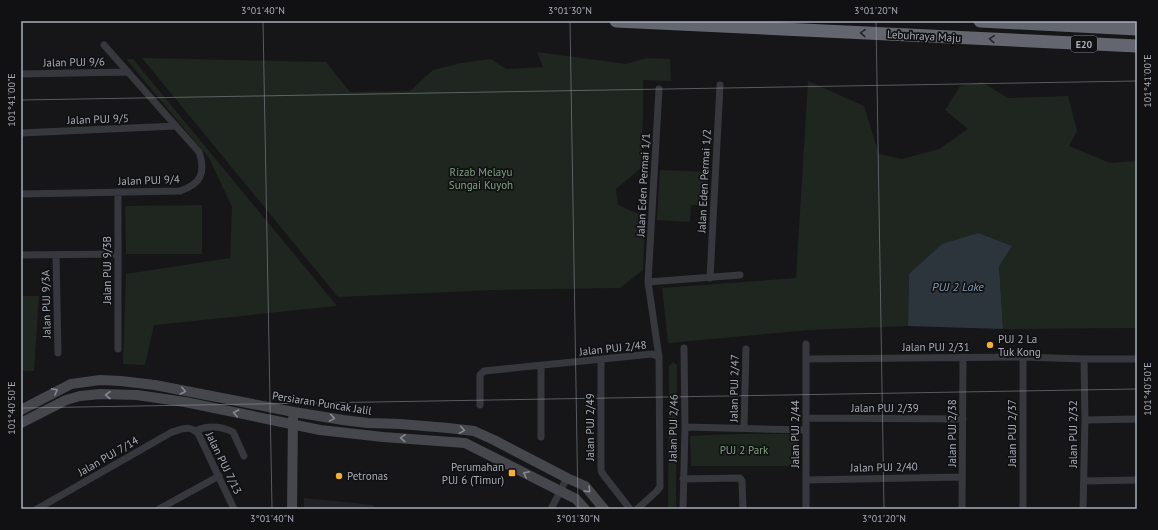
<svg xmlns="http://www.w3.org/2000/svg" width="1158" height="530" font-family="'PT Sans',sans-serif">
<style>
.built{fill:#222225}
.green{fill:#1e261f}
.water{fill:#2c353c}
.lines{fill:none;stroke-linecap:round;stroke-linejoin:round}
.street{stroke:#37383d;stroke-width:7}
.secondary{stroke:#45474d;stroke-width:10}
.highway{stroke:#63666e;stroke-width:13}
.oneway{stroke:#26262a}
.oneway2{stroke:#858993}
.ticks{fill:none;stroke:#a8adb8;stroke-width:1;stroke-opacity:0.45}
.poi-dot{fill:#f2b134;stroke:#111113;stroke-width:1.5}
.labels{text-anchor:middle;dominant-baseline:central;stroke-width:3.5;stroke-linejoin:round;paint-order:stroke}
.shield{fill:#111113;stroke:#7b7e86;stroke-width:1}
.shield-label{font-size:10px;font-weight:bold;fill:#a8adb8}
.street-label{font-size:11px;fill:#a8adb8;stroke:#111113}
.park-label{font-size:11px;fill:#7fa381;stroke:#111113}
.poi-label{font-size:11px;fill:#a8adb8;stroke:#111113;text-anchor:start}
.water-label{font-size:12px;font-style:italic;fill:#7f9bb3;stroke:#111113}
.neatline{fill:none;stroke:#a8adb8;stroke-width:1.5}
.ticks-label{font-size:10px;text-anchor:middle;fill:#a8adb8}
</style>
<rect width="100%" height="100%" fill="#161618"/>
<path class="built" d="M 304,498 L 373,505 L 376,509 L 304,509 Z"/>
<path class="green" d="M 537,52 L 626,64 L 647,58 L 670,59 L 671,81 L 643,80 L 643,114 L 641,168 L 616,189 L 618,205 L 645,217 L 643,270 L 620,288 L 494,290 L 338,297 L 142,58 L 326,62 L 350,92 L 410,91 L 433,70 L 461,63 L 491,59 L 506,69 L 543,67 Z
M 126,59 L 133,59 L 337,306 L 154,325 L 145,365 L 123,364 L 126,274 L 230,258 L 232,207 L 209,158 Z
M 808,81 L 864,106 L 879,154 L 902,159 L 939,149 L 968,129 L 945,110 L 960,86 L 982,82 L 1008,98 L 1068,96 L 1077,131 L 1069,146 L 1110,163 L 1137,161 L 1137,328 L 1003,329 L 999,266 L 909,274 L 908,326 L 809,330 L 668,343 L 662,288 L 796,278 Z
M 660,170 L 708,172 L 706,205 L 691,205 L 690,222 L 657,220 Z
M 202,205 L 202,254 L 126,254 L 125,206 Z
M 21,296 L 39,296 L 34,371 L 21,371 Z
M 673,362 L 677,365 L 676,509 L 668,509 L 669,366 Z
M 736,434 L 798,434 L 798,466 L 691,466 L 690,436 Z"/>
<path class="water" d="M 978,233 L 1012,246 L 999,266 L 1003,329 L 908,326 L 909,274 L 942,244 Z"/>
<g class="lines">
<path class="street" d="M 21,74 L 128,72
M 21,133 L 176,126
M 21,194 L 180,191 C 201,184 206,173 199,152 L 104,45
M 21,255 L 118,254
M 56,255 L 58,353
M 710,278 L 720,85
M 648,282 L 740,275
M 118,349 L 118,192
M 659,357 L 648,282 L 659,89
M 1023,357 L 1023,509
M 807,359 L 1023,357 L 1084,359 L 1137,359
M 601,360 L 601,470 L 602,473 L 630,509
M 541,366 L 541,437
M 480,405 L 480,375 L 484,371 L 652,354 L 659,357 L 660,487 L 656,492 L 637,509
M 806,418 L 963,419
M 1085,420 L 1137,419
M 685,427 L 806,430
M 744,428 L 746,349
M 195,431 C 208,425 220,426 233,432 L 244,456
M 683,479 L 740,478 L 742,481 L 743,509
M 806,480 L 962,477
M 1084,481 L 1137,480
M 37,509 L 172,432 C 183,429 188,425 198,433 L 234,509
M 159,509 L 219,476
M 551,509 L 567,478
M 683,509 L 685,427 L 684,348
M 806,509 L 806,344
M 962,509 L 963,358
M 1083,509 L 1085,420 L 1084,359"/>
<path class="secondary" d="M 21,410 L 71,384 L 100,380 L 121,381 L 155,385 L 294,412 L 343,420 L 368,423 L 400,424 L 448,428 L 474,431 L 494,440 L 567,478 L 585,486 L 604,509
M 21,423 L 66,400 L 80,396 L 100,394 L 137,395 L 185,402 L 320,430 L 383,437 L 465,443 L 576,499 L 585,509
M 292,509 L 293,418"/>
<path class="highway" d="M 616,21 L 1137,46
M 980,21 L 1137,29"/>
</g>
<defs><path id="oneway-chevron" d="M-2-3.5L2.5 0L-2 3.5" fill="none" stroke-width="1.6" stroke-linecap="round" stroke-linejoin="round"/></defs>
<g class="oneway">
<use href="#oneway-chevron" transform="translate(863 33) rotate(-177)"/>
<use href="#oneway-chevron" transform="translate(992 39) rotate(-177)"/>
</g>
<g class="oneway2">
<use href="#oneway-chevron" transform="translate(55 391) rotate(-28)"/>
<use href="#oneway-chevron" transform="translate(183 391) rotate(11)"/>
<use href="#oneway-chevron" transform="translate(108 395) rotate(-179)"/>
<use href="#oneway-chevron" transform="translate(236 413) rotate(-168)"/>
<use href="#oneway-chevron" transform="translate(332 418) rotate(9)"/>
<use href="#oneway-chevron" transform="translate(462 430) rotate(8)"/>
<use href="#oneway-chevron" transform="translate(403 438) rotate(-177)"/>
<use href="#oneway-chevron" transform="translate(526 474) rotate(-153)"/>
<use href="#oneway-chevron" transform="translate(588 490) rotate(46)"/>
</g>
<path class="ticks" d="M 263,21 L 272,509M 570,21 L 578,509M 876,21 L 884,509M 21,100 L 1137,81M 21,408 L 1137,389"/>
<g class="poi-dot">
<circle cx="990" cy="345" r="4"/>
<rect x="508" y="469" width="8" height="8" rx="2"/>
<circle cx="339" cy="476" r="4"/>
</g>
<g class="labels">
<rect class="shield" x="1071" y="36" width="26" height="16" rx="3"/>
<g class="shield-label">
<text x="1084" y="44">E20</text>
</g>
<g class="street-label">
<text transform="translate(924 36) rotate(3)">Lebuhraya Maju</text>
<text transform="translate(74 62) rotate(-1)">Jalan PUJ 9/6</text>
<text transform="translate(98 119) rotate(-2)">Jalan PUJ 9/5</text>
<text transform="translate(149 180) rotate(-2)">Jalan PUJ 9/4</text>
<text transform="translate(704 181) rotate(-87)">Jalan Eden Permai 1/2</text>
<text transform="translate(643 185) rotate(-87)">Jalan Eden Permai 1/1</text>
<text transform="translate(107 270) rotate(-90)">Jalan PUJ 9/3B</text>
<text transform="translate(46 304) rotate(-91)">Jalan PUJ 9/3A</text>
<text x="936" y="347">Jalan PUJ 2/31</text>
<text transform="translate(613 348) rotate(-6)">Jalan PUJ 2/48</text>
<text transform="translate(734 388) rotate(-89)">Jalan PUJ 2/47</text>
<text transform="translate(322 403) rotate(9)">Persiaran Puncak Jalil</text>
<text x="885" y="408">Jalan PUJ 2/39</text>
<text transform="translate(590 427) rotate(-90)">Jalan PUJ 2/49</text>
<text transform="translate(673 428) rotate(-89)">Jalan PUJ 2/46</text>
<text transform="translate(952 433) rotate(-90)">Jalan PUJ 2/38</text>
<text transform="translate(1012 433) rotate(-90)">Jalan PUJ 2/37</text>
<text transform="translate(795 434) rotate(-90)">Jalan PUJ 2/44</text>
<text transform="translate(1073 434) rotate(-90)">Jalan PUJ 2/32</text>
<text transform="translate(108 456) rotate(-30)">Jalan PUJ 7/14</text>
<text transform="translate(224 463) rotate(64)">Jalan PUJ 7/13</text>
<text transform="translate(884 467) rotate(-1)">Jalan PUJ 2/40</text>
</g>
<g class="park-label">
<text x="481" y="172">Rizab Melayu<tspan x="481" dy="13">Sungai Kuyoh</tspan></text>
<text x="744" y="450">PUJ 2 Park</text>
</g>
<g class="poi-label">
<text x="998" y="339">PUJ 2 La<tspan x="998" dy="13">Tuk Kong</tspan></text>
<text x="504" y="467" text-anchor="end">Perumahan<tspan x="504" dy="13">PUJ 6 (Timur)</tspan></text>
<text x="347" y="476">Petronas</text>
</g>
<g class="water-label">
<text x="958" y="286">PUJ 2 Lake</text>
</g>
</g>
<rect width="1158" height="530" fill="none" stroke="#111113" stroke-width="44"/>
<rect x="22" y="22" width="1114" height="486" class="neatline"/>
<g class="ticks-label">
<text x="263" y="14">3°01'40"N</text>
<text x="570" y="14">3°01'30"N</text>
<text x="876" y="14">3°01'20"N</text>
<text transform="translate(1147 81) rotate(-90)" y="4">101°41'00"E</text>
<text transform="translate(11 100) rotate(-90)" y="4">101°41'00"E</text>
<text transform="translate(1147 389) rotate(-90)" y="4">101°40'50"E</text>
<text transform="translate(11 408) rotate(-90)" y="4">101°40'50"E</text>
<text x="272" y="522">3°01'40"N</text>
<text x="578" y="522">3°01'30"N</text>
<text x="884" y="522">3°01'20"N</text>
</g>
</svg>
